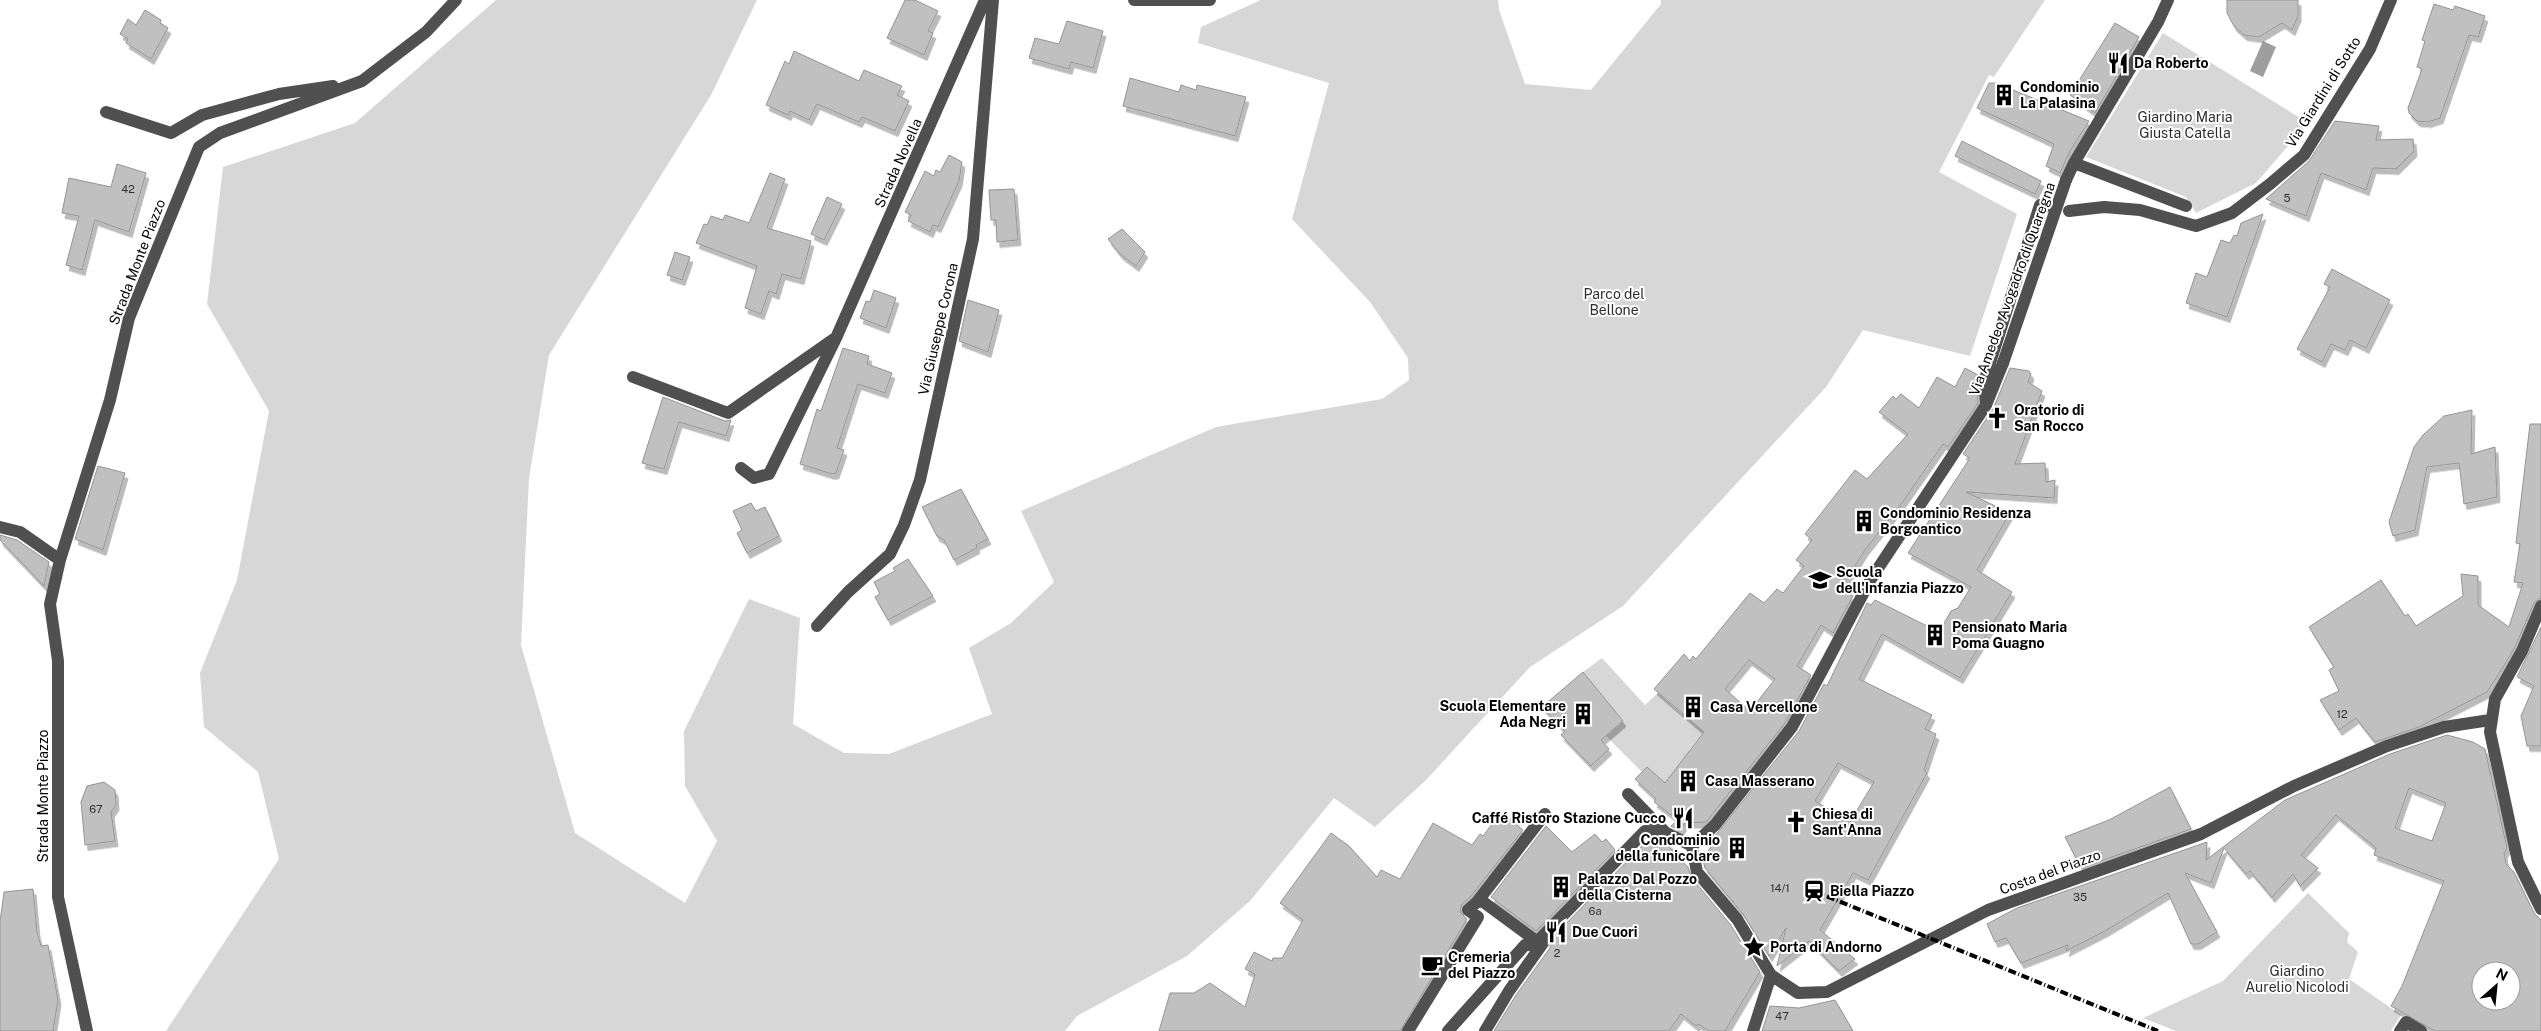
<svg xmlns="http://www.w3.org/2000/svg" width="2541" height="1031" font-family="'Public Sans',sans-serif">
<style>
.green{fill:#d7d7d7}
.water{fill:#9e9e9e}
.building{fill:#c0c0c0;stroke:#949494;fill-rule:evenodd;filter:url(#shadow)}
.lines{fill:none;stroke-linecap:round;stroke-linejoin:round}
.minor{stroke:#505050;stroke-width:12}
.rail{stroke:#000;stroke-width:4;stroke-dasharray:8 2.5 1 2.5;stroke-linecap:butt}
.minor-bridge{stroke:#505050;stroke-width:12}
.labels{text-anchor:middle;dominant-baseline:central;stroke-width:4;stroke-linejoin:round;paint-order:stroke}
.number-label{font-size:11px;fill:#303030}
.poi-label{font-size:14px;font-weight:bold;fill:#000;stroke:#fff;text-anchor:start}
.street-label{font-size:14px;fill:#000;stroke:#fff}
.park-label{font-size:14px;fill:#2e2e2e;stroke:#fff}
</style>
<defs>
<filter id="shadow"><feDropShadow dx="3" dy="5.5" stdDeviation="0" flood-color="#0004"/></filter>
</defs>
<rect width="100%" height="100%" fill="#fff"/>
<path class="green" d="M 496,0 L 757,0 L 711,95 L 549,355 L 529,478 L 521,645 L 575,833 L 685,903 L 717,841 L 685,786 L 684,731 L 749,599 L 800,618 L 793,724 L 844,753 L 889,754 L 992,714 L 969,648 L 1011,623 L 1054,582 L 1021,511 L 1216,427 L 1382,399 L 1409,380 L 1408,358 L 1370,302 L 1292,219 L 1329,83 L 1198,43 L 1201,27 L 1261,0 L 1498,0 L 1499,10 L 1525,84 L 1591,90 L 1661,4 L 1661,0 L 2045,0 L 1994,77 L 1989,75 L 1939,172 L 2017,214 L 1970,356 L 1863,330 L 1826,387 L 1623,606 L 1530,667 L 1426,780 L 1375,827 L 1334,798 L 1250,901 L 1187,956 L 1077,1016 L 1065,1031 L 166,1031 L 279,859 L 258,772 L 204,727 L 200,673 L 237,580 L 269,411 L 207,304 L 223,167 L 355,123 Z
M 2163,33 L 2308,123 L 2256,183 L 2196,213 L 2186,197 L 2086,157 Z
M 1602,658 L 1645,705 L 1658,693 L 1680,713 L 1700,725 L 1704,732 L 1689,750 L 1692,754 L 1666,784 L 1647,767 L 1642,772 L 1606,736 L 1623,721 L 1583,672 Z
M 2308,893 L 2349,933 L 2347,942 L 2358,952 L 2349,979 L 2401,1015 L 2391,1031 L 2176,1031 L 2143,1018 L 2223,981 Z"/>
<path class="water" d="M 2263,41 L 2276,47 L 2263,77 L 2250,71 Z"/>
<path class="building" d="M 905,0 L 915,0 L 938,11 L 928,31 L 933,33 L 924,55 L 887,38 Z
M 2227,0 L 2298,0 L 2298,16 L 2292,30 L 2282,23 L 2259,37 L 2244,35 L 2234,26 L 2227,13 Z
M 2434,4 L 2453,10 L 2455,6 L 2485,16 L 2478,37 L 2469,35 L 2440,118 L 2428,122 L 2417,121 L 2409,113 L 2408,108 L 2422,69 L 2417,67 L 2425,41 L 2422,40 Z
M 145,10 L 161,20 L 160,23 L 168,28 L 151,59 L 126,43 L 128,39 L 120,34 L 128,19 L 136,25 Z
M 1067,21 L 1103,31 L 1093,68 L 1071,62 L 1069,69 L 1029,58 L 1035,38 L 1059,44 Z
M 2115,23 L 2139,37 L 2095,113 L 2070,95 Z
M 794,51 L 859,81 L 864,70 L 902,86 L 897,95 L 909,101 L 895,131 L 862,117 L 859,122 L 817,104 L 809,120 L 790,111 L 788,115 L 766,105 L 785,61 L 789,64 Z
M 1130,78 L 1179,92 L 1181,85 L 1196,90 L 1197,85 L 1246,97 L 1235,136 L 1123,106 Z
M 1989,83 L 1996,83 L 2089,121 L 2070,151 L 2060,173 L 2046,166 L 2054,144 L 1977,108 Z
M 2335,121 L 2379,126 L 2376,140 L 2413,139 L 2414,151 L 2396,169 L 2373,168 L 2366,190 L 2321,173 L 2306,216 L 2266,199 L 2309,161 Z
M 1962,141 L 2041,181 L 2035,194 L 1955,156 Z
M 949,155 L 962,162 L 959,181 L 938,227 L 933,225 L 930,232 L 908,221 L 911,215 L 905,212 L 925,171 L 934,176 L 936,170 L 940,172 Z
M 117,164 L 146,173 L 129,232 L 95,220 L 82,270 L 66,265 L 79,216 L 62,213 L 69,178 L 111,187 Z
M 770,173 L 785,179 L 767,228 L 811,241 L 801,279 L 782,274 L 776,294 L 769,291 L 761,314 L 745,308 L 757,266 L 696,243 L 704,224 L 707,225 L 711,216 L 723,220 L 725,215 L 749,223 Z
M 1014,189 L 1018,240 L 997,242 L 996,220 L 991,220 L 989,190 Z
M 827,197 L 842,204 L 824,240 L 811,234 Z
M 2263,214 L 2227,317 L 2186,303 L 2196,273 L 2207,277 L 2221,240 L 2230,243 L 2234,235 L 2237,236 L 2241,223 Z
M 1122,229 L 1145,252 L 1136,266 L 1120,254 L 1108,239 Z
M 675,252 L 690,257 L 682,280 L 667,275 Z
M 2332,269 L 2390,300 L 2366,348 L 2350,340 L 2345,350 L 2331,344 L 2322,362 L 2297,349 L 2330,287 L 2324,284 Z
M 874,290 L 896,298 L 886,328 L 860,318 L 866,301 L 870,302 Z
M 968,300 L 999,310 L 988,352 L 959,341 Z
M 843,348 L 869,356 L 867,364 L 892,373 L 885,393 L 858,384 L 837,448 L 844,450 L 836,473 L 832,474 L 800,464 L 817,409 L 821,411 Z
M 1965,368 L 1978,375 L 1976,383 L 1978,403 L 1948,447 L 1943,444 L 1897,510 L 1865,550 L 1840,590 L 1853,596 L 1833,633 L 1821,625 L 1797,666 L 1811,675 L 1785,723 L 1706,822 L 1685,823 L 1680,831 L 1671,826 L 1678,820 L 1654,802 L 1656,799 L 1635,779 L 1647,767 L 1665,783 L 1704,732 L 1654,689 L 1684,654 L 1690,661 L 1693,656 L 1696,659 L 1750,593 L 1764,603 L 1777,589 L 1783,593 L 1804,566 L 1796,560 L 1812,540 L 1805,534 L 1855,470 L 1867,479 L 1908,434 L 1879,412 L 1893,396 L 1896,399 L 1901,394 L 1919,408 L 1937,377 L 1955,387 ZM 1749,660 L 1775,679 L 1750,711 L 1725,689 Z
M 2010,368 L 2029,371 L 2031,374 L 2028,382 L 2042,391 L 2015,464 L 2045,463 L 2046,482 L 2055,480 L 2054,498 L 1966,492 L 2010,513 L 1977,570 L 2012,592 L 1960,678 L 1882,634 L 1859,679 L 1932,715 L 1925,729 L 1936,734 L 1924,770 L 1927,773 L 1868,880 L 1853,873 L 1820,930 L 1855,959 L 1839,971 L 1809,941 L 1777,966 L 1786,928 L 1769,956 L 1743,914 L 1705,868 L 1703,860 L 1712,845 L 1714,837 L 1799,731 L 1824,684 L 1827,686 L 1867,603 L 1871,605 L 1875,600 L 1939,632 L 1951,611 L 1958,608 L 1971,587 L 1908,553 L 1970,458 L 1963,454 L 1993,409 ZM 1838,763 L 1874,782 L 1850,822 L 1815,801 Z
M 663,397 L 725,421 L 731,420 L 726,436 L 679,422 L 664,469 L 642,463 Z
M 2472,410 L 2471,454 L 2495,447 L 2497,497 L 2464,504 L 2459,463 L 2427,467 L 2415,530 L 2393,536 L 2389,522 L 2414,447 L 2423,435 L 2444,416 Z
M 2530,424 L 2541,424 L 2541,598 L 2534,603 L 2515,647 L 2502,669 L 2487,692 L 2419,727 L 2375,742 L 2356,718 L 2339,730 L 2320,700 L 2339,691 L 2329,670 L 2334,667 L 2309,627 L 2381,580 L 2405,616 L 2408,614 L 2416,626 L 2463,596 L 2461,574 L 2478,576 L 2478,605 L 2509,627 L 2523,583 L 2514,582 L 2520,544 L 2516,543 Z
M 98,466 L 125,473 L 103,550 L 75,539 Z
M 961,489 L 988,539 L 976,545 L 977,548 L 954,560 L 944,540 L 937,536 L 922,507 Z
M 751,503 L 756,511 L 765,507 L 779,536 L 747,553 L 737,533 L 742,530 L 733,511 Z
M 0,535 L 17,540 L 49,562 L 44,586 L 0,540 Z
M 908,559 L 933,596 L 888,620 L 875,597 L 880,594 L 874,582 L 895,571 L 893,568 Z
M 2541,627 L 2541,746 L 2527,746 L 2521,716 L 2534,686 L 2517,677 Z
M 1583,672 L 1623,721 L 1601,740 L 1609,749 L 1591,766 L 1561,735 L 1565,731 L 1542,707 Z
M 2447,735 L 2473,742 L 2485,749 L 2507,848 L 2504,853 L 2506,864 L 2514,872 L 2534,913 L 2541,920 L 2541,1031 L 2435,1031 L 2391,1006 L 2402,986 L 2444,881 L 2374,855 L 2376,848 L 2336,815 L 2301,855 L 2318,868 L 2300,886 L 2293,874 L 2272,897 L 2250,871 L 2246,874 L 2224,848 L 2211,883 L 2185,873 L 2217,932 L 2198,944 L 2191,944 L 2168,893 L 2105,931 L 2066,951 L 2068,945 L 2021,963 L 2006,938 L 1995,942 L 1987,924 L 2017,908 L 2207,842 L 2206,860 L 2285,800 L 2390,754 ZM 2409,788 L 2446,803 L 2432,841 L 2395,828 ZM 2481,971 L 2511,971 L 2511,1001 L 2481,1001 Z
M 104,782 L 115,790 L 116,805 L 111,812 L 115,841 L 85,845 L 81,802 L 87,786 Z
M 2170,787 L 2191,829 L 2081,868 L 2065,837 L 2109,820 Z
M 1501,812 L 1523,830 L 1471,896 L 1462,904 L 1460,912 L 1467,919 L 1400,1031 L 1159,1031 L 1170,993 L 1194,993 L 1210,983 L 1245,1007 L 1255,974 L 1245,969 L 1254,952 L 1272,961 L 1273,958 L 1282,958 L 1303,920 L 1280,903 L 1331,833 L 1349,846 L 1377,877 L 1381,870 L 1400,879 L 1433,823 L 1472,845 L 1480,834 L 1483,836 Z
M 1546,826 L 1572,852 L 1595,834 L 1602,842 L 1606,839 L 1615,850 L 1536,931 L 1491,897 Z
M 1651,839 L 1663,840 L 1671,844 L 1669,847 L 1688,867 L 1691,877 L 1730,924 L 1760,972 L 1725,1031 L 1709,1031 L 1698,1024 L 1696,1026 L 1681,1014 L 1669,1031 L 1494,1031 L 1516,995 L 1550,948 L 1550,940 L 1642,846 Z
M 33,889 L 37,932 L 41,946 L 48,945 L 58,1000 L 53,1031 L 0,1031 L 0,922 L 4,892 Z
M 1835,1000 L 1853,1031 L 1762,1031 L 1770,1006 L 1799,1008 Z"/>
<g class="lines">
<path class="minor" d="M 1134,0 L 1210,0
M 106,112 L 171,133 L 202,115 L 279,94 L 333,86
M 2074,163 L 2186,206
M 2066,180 L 2074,163 L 2158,22 L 2168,0
M 2069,211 L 2104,207 L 2140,210 L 2196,226 L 2232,213 L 2270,184 L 2304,155 L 2370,49 L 2391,0
M 633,377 L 728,413 L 834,339
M 1986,403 L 1984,382 L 2040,205 L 2045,207
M 741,468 L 754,478 L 769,474 L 836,338 L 985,0
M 0,527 L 20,532 L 60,560
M 2541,606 L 2522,651 L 2495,699 L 2490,732 L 2518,862 L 2541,909
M 817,626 L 848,592 L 890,554 L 904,525 L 920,480 L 973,239 L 993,0
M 1628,794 L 1665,832
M 1692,846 L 1697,872 L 1737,919 L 1771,975 L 1798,993 L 1827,992 L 1988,910 L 2201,834 L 2294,786 L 2387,746 L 2444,727 L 2490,720
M 1477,902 L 1545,814
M 87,1031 L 58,897 L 58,661 L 50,604 L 60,560 L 110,400 L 129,318 L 199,147 L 220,133 L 362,81 L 426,32 L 456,0
M 1408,1031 L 1478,917 L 1468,910 L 1477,902 L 1482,901 L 1535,940 L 1543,943 L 1509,991 L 1485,1031
M 1448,1031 L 1525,945 L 1535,944 L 1645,831 L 1665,832 L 1692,846 L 1715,825 L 1792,727 L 1871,579 L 1986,405 L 2003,363
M 1753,1031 L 1771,975
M 2400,1031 L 2406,1022 L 2421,1031"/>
<path class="rail" d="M 1814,891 L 2158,1031"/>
<path class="minor-bridge" d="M 2003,363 L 2066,180"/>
</g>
<defs>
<g id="restaurant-bare" transform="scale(1.725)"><path d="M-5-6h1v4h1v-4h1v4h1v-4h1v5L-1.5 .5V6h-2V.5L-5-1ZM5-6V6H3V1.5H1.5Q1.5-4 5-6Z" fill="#000" stroke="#fff" stroke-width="2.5" paint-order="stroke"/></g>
<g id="building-bare" transform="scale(1.725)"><path d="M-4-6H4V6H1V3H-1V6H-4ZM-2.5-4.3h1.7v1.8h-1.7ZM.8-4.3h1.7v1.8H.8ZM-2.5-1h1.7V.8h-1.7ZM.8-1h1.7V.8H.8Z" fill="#000" stroke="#fff" stroke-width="2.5" paint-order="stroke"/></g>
<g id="church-bare" transform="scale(1.725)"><path d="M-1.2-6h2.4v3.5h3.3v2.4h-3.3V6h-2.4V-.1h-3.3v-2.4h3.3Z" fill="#000" stroke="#fff" stroke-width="2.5" paint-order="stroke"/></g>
<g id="school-bare" transform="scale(1.725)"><path d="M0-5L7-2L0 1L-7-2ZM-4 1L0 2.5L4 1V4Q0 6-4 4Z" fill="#000" stroke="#fff" stroke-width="2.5" paint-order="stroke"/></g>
<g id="station-bare" transform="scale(1.725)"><path d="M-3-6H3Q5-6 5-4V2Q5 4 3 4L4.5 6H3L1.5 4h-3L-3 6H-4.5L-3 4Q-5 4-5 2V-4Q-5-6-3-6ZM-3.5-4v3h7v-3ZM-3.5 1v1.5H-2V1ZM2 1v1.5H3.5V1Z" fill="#000" stroke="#fff" stroke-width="2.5" paint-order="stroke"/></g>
<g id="sight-bare" transform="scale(1.725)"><path d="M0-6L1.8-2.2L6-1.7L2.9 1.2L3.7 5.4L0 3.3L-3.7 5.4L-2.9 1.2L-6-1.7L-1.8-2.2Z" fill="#000" stroke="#fff" stroke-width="2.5" paint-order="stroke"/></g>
<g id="cafe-bare" transform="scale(1.725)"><path d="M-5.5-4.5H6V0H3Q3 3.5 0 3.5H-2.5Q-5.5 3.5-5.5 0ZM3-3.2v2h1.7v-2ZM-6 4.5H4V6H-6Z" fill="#000" stroke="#fff" stroke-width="2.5" paint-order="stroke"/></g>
</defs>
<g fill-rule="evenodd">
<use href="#restaurant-bare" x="2118" y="63"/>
<use href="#building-bare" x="2004" y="95"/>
<use href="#church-bare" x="1997" y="418"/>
<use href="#building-bare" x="1864" y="521"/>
<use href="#school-bare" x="1820" y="580"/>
<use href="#building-bare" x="1935" y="635"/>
<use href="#building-bare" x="1693" y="707"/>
<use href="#building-bare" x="1583" y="714"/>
<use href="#building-bare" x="1688" y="781"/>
<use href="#restaurant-bare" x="1683" y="818"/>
<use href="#church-bare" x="1796" y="822"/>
<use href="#building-bare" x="1737" y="848"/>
<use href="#building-bare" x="1561" y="887"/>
<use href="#station-bare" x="1814" y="891"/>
<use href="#restaurant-bare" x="1556" y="932"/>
<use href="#sight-bare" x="1754" y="947"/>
<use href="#cafe-bare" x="1432" y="965"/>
</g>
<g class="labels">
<g class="number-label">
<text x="128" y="189">42</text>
<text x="2287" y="198">5</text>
<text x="2342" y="714">12</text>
<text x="96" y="809">67</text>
<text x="1780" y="888">14/1</text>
<text x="2080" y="897">35</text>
<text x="1595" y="911">6a</text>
<text x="1557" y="953">2</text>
<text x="1782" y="1016">47</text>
</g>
<g class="poi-label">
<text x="2134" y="63">Da Roberto</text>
<text x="2020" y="87">Condominio<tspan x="2020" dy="16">La Palasina</tspan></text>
<text x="2014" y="410">Oratorio di<tspan x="2014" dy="16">San Rocco</tspan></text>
<text x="1880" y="513">Condominio Residenza<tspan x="1880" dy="16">Borgoantico</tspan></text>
<text x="1836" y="572">Scuola<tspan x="1836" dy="16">dell'Infanzia Piazzo</tspan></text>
<text x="1952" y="627">Pensionato Maria<tspan x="1952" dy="16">Poma Guagno</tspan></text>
<text x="1566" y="706" text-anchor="end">Scuola Elementare<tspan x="1566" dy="16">Ada Negri</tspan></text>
<text x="1710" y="707">Casa Vercellone</text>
<text x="1705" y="781">Casa Masserano</text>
<text x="1812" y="814">Chiesa di<tspan x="1812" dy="16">Sant'Anna</tspan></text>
<text x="1666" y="818" text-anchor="end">Caffé Ristoro Stazione Cucco</text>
<text x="1720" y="840" text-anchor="end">Condominio<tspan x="1720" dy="16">della funicolare</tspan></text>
<text x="1578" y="879">Palazzo Dal Pozzo<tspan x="1578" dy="16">della Cisterna</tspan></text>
<text x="1830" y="891">Biella Piazzo</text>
<text x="1572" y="932">Due Cuori</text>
<text x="1770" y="947">Porta di Andorno</text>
<text x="1448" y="957">Cremeria<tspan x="1448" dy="16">del Piazzo</tspan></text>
</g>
<g class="street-label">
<text transform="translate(2323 92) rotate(-58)">Via Giardini di Sotto</text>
<text transform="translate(898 163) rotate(-66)">Strada Novella</text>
<text transform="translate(137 262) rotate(-69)">Strada Monte Piazzo</text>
<text transform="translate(2012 289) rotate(-70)">Via Amedeo Avogadro di Quaregna</text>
<text transform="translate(938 329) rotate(-77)">Via Giuseppe Corona</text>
<text transform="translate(43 796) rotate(-90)">Strada Monte Piazzo</text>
<text transform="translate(2050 872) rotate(-20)">Costa del Piazzo</text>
</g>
<g class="park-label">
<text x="2185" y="117">Giardino Maria<tspan x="2185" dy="16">Giusta Catella</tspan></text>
<text x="1614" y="294">Parco del<tspan x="1614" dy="16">Bellone</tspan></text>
<text x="2297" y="971">Giardino<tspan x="2297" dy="16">Aurelio Nicolodi</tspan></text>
</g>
</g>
<g transform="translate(2496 986) rotate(27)"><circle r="24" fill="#ffffff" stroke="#999999"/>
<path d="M0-4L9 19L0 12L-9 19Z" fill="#000000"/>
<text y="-8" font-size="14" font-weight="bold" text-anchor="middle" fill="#000000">N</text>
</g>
</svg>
